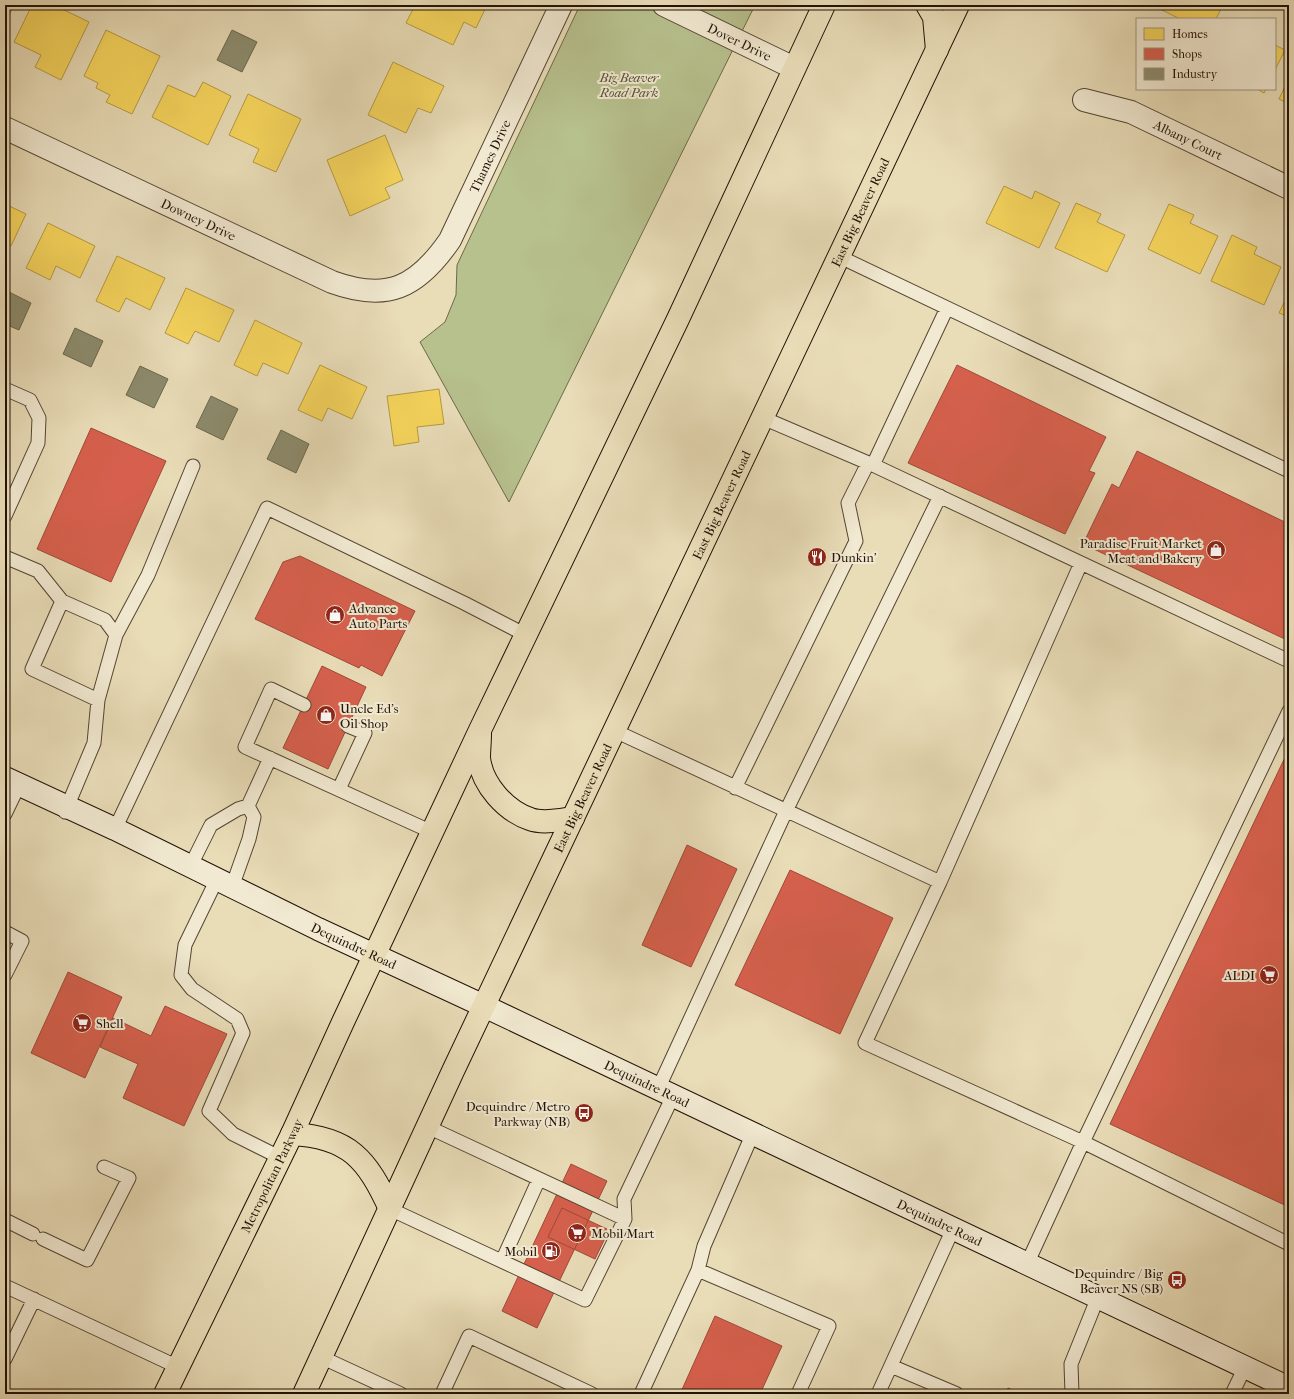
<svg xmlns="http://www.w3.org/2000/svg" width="1294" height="1399" font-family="'IM FELL French Canon',serif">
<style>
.green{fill:#b7c18e;stroke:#6c6a4a}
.homes{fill:#f6d55c;stroke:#b69a42}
.shops{fill:#d6604d;stroke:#a04938}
.industry{fill:#8c8c6e;stroke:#6c674f}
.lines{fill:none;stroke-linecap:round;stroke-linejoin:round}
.lane-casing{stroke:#544532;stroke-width:15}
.street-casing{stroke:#544532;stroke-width:24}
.secondary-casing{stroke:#221206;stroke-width:24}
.primary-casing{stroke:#221206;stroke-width:24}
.lane{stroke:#f1e9d1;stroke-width:13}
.street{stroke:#f1e9d1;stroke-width:22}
.secondary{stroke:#f1e9d1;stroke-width:22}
.primary{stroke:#e9ddb8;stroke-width:22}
.labels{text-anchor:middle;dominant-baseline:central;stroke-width:4;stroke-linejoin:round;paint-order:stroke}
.street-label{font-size:13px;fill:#221206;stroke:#f1e9d1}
.park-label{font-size:13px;font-style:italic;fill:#564f36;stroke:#f1e9d1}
.poi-label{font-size:13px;fill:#221206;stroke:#f1e9d1;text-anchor:end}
</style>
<rect width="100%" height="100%" fill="#e9ddb8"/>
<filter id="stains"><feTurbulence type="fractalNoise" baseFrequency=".005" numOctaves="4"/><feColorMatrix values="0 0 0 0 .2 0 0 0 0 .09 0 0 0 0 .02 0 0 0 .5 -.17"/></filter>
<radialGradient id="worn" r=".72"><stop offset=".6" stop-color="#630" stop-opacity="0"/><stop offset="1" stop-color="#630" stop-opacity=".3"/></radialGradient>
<path class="green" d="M 580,5 L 755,5 L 509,502 L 420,342 L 445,322 L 456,295 L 457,265 Z"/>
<path class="homes" d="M 5,5 L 14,5 L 5,23 Z
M 32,5 L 54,5 L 89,22 L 61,80 L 35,67 L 41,55 L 14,42 Z
M 415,5 L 487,5 L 476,28 L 464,22 L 453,45 L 406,23 Z
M 1159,5 L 1223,5 L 1216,19 L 1180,19 L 1158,8 Z
M 106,30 L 160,56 L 132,114 L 106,102 L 110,95 L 96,88 L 98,83 L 84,76 Z
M 1275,45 L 1285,50 L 1275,70 Z
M 393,62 L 444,86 L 431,113 L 418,108 L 406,133 L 368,115 Z
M 1289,78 L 1289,104 L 1279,99 Z
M 203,82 L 231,96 L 208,145 L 152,117 L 168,85 L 195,97 Z
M 1257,89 L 1266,89 L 1264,93 Z
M 248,94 L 301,119 L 276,172 L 253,162 L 259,149 L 229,135 Z
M 385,135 L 403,180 L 385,188 L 390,198 L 350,216 L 327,160 Z
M 1004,186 L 1032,199 L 1035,191 L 1060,203 L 1039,248 L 986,223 Z
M 1076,203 L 1101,214 L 1097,222 L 1125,235 L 1107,272 L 1055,248 Z
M 5,204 L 26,214 L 11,246 L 5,243 Z
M 1169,204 L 1194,215 L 1190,223 L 1218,236 L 1200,274 L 1148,249 Z
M 48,223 L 95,246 L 80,278 L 56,266 L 50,280 L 26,268 Z
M 1232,235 L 1257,247 L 1254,254 L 1281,267 L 1264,305 L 1211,281 Z
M 117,256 L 165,278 L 150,310 L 126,298 L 119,312 L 96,301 Z
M 186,288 L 234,310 L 219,342 L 195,331 L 188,344 L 165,333 Z
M 1289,292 L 1289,317 L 1279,313 Z
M 255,320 L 302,343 L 288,374 L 263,363 L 257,376 L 234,365 Z
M 320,365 L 367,387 L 352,419 L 328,408 L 322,421 L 298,410 Z
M 439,389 L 444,424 L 417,427 L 419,442 L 394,446 L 387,396 Z"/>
<path class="shops" d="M 957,365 L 1106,437 L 1089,471 L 1095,473 L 1065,534 L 908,463 Z
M 91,428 L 166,461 L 111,582 L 37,549 Z
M 1137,451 L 1289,524 L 1289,641 L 1083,544 L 1112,484 L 1119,488 Z
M 300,556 L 415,611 L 382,676 L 361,665 L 359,668 L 255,619 L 283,562 Z
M 322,666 L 366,687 L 328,769 L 283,748 Z
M 1289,749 L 1289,1207 L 1110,1124 Z
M 687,845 L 737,869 L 691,967 L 642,945 Z
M 790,870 L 893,918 L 840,1034 L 735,985 Z
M 68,972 L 122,997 L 85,1078 L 31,1053 Z
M 165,1006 L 227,1034 L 184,1126 L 123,1098 L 138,1064 L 100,1047 L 113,1018 L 151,1036 Z
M 571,1164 L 607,1181 L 537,1328 L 502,1311 Z
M 562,1208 L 609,1230 L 595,1259 L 548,1237 Z
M 715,1316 L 782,1346 L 760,1394 L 680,1394 Z
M 1008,1388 L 1021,1394 L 1005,1394 Z"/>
<path class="industry" d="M 232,30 L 257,42 L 242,72 L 217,60 Z
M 5,290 L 31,303 L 19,330 L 5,324 Z
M 75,328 L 103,341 L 91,367 L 63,354 Z
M 140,366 L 168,379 L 154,408 L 126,395 Z
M 211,396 L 238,409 L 223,440 L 196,427 Z
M 281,430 L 309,444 L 296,473 L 267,459 Z"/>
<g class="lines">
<g class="lane-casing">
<path id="lane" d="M 838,256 L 1289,471
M 5,389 L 30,400 L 39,418 L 38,443 L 5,516
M 763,418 L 873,465 L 1289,661
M 873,465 L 947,308
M 5,557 L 38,571 L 62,601 L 105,620 L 116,635 L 98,700 L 94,743 L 65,812
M 62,601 L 32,669 L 98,700
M 116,635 L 148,575 L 193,466
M 304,705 L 271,689 L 245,747 L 432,832
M 615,731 L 940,882 L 865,1043 L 1083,1142 L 1289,1244
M 735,788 L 856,541 L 848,503 L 868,463
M 339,789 L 365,733 L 348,726
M 5,814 L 19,785
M 115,829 L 267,508 L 464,603 L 526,635
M 190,867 L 211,825 L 238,809 L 248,806 L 270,758
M 217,879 L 185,945 L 181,975 L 192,989 L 237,1019 L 243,1033 L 209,1111 L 233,1134 L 281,1158
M 940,882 L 1081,563
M 232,887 L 249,839 L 254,817 L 248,806
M 5,932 L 22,941 L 5,975
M 658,1089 L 786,811 L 940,496
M 428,1127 L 625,1219
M 390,1209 L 585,1300 L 625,1219 L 624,1199 L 673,1096
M 5,1220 L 33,1234
M 43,1239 L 87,1260 L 129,1178 L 104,1167
M 502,1261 L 539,1179
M 1027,1264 L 1083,1142 L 1289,711
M 698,1270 L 829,1326 L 798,1394
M 5,1286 L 178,1367
M 321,1357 L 401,1394
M 5,1359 L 34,1299
M 891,1366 L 957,1394
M 442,1394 L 469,1336 L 592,1394
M 641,1394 L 698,1270 L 704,1246 L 753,1133
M 878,1394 L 953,1229
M 1072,1394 L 1071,1364 L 1098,1297
M 1232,1394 L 1245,1367"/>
</g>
<g class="street-casing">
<g id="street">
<path id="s1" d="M 664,5 L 794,68"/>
<path id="s2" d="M 1084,100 L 1131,112 L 1289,188"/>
<path id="s3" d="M 5,128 L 332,282 C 387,302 417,288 450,240 L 561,5"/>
</g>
</g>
<g class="secondary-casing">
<g id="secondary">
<path id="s4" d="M 5,778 L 115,829 L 318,929 L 484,1006 L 1289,1388"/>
</g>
</g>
<g class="primary-casing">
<g id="primary">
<path d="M 927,5 L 934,17 L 937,50"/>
<path d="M 480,734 C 480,742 479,750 479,758 C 482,785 506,811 530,819 C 543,824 560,820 573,818"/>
<path d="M 292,1134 C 349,1137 367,1159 390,1209"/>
<path id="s5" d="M 165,1394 L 292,1134 L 343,1022 L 480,730 L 678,319 L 824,5"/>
<path id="s6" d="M 304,1394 L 453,1071 L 958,5"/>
</g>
</g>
<use href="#lane" class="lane"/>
<use href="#street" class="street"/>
<use href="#secondary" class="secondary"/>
<use href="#primary" class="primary"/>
</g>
<defs>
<g id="shop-disc" transform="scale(1)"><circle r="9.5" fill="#8f2418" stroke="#f1e9d1"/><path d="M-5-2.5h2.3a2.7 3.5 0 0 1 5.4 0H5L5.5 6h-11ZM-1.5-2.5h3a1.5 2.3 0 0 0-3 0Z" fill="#fff"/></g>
<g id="restaurant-disc" transform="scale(1)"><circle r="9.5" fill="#8f2418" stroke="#f1e9d1"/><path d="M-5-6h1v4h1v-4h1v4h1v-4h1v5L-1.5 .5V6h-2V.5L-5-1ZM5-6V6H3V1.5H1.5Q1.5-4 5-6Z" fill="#fff"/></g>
<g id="supermarket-disc" transform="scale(1)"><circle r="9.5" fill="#8f2418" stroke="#f1e9d1"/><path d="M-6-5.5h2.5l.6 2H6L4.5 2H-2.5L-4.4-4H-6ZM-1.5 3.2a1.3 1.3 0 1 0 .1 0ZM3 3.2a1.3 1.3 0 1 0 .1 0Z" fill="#fff"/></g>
<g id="bus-disc" transform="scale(1)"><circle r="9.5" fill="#8f2418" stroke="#f1e9d1"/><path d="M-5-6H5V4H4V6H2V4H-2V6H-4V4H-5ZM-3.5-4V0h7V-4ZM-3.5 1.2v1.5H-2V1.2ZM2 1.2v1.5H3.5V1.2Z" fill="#fff"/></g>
<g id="fuel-disc" transform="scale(1)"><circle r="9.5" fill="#8f2418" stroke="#f1e9d1"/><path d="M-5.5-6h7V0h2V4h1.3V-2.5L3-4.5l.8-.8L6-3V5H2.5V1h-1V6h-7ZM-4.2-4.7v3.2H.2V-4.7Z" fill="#fff"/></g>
</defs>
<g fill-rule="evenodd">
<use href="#shop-disc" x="1216" y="550"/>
<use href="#restaurant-disc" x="817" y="557"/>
<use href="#shop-disc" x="335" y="615"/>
<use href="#shop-disc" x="326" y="715"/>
<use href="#supermarket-disc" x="1269" y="975"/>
<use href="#supermarket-disc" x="82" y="1023"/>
<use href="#bus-disc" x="584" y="1113"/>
<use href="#supermarket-disc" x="577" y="1233"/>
<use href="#fuel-disc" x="551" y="1251"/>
<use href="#bus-disc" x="1177" y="1280"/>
</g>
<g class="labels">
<g class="street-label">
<text stroke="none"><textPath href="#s1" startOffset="84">Dover Drive</textPath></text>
<text stroke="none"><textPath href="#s2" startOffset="112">Albany Court</textPath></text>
<text stroke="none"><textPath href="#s3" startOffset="593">Thames Drive</textPath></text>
<text stroke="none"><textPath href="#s6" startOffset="1306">East Big Beaver Road</textPath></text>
<text stroke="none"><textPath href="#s3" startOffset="214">Downey Drive</textPath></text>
<text stroke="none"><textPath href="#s6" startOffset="982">East Big Beaver Road</textPath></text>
<text stroke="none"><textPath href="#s6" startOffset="658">East Big Beaver Road</textPath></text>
<text stroke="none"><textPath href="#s4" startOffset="387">Dequindre Road</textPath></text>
<text stroke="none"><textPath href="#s4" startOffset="711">Dequindre Road</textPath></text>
<text stroke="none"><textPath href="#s5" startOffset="243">Metropolitan Parkway</textPath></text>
<text stroke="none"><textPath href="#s4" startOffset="1035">Dequindre Road</textPath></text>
</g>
<g class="park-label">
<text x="629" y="77">Big Beaver<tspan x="629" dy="15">Road Park</tspan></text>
</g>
<g class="poi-label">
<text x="1202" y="543">Paradise Fruit Market<tspan x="1202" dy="15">Meat and Bakery</tspan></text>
<text x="831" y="557" text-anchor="start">Dunkin'</text>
<text x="349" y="608" text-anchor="start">Advance<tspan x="349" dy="15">Auto Parts</tspan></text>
<text x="340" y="708" text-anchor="start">Uncle Ed's<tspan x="340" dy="15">Oil Shop</tspan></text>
<text x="1255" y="975">ALDI</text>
<text x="96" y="1023" text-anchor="start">Shell</text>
<text x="570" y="1106">Dequindre / Metro<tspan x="570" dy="15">Parkway (NB)</tspan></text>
<text x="591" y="1233" text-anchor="start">Mobil Mart</text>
<text x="537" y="1251">Mobil</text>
<text x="1163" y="1273">Dequindre / Big<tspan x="1163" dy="15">Beaver NS (SB)</tspan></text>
</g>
</g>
<rect width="1294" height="1399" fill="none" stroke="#e9ddb8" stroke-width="20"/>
<rect x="6" y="6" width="1282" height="1387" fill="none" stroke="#221206" stroke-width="2"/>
<rect x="10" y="10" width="1274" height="1379" fill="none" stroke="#221206"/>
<rect x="1136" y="18" width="140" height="72" fill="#f1e9d1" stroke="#9e9380"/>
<rect x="1144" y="28" width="20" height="12" fill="#f6d55c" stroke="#9e9380"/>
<text x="1172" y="38" font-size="12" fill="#221206">Homes</text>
<rect x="1144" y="48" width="20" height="12" fill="#d6604d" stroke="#9e9380"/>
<text x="1172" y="58" font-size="12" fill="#221206">Shops</text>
<rect x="1144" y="68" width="20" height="12" fill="#8c8c6e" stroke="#9e9380"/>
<text x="1172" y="78" font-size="12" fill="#221206">Industry</text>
<rect width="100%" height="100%" filter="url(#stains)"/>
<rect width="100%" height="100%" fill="url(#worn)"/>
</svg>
